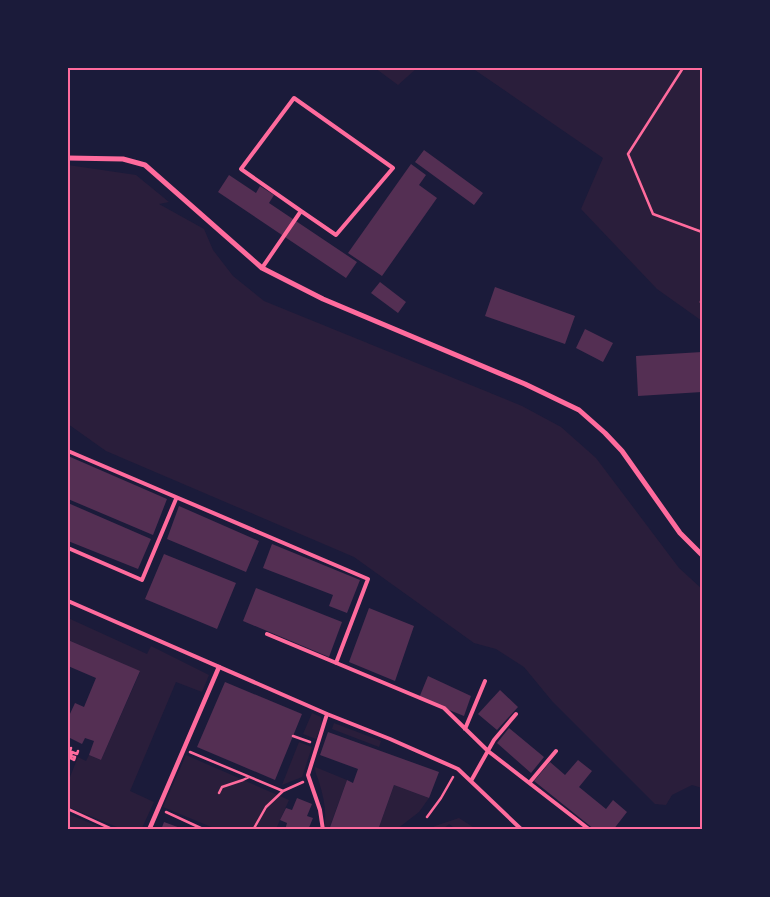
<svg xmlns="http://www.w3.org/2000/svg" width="770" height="897" font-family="'Work Sans',sans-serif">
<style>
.green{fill:#2a1e3b}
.building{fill:#542f53}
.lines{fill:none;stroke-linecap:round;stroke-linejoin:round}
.path{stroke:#ff6b9d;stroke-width:2.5}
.service{stroke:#ff6b9d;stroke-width:4}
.pedestrian{stroke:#ff6b9d;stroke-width:4.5}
.minor{stroke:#ff6b9d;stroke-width:5}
.neatline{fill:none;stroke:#ff6b9d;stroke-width:2}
</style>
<rect width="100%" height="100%" fill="#1b1b3a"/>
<path class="green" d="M 375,68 L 417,68 L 398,85 Z
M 472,68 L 702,68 L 702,321 L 657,289 L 581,209 L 603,158 Z
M 68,165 L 136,175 L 169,202 L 159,204 L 204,229 L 213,250 L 233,276 L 264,301 L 522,406 L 561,427 L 596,458 L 679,568 L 702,589 L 702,788 L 692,785 L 672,795 L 666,805 L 655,804 L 552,701 L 524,667 L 496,649 L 474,643 L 354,557 L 106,451 L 68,424 Z
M 68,618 L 147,654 L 151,646 L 209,675 L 202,692 L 176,682 L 130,791 L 154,802 L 142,828 L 140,829 L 122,829 L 68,807 L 68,782 L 78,757 L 86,761 L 89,755 L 101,760 L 140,672 L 68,640 Z
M 312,713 L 321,717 L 322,724 L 316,739 L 303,734 Z
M 334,723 L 381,741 L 379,747 L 332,729 Z
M 299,742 L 312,747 L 302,777 L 282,785 Z
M 186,755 L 289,800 L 276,829 L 216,829 L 163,807 Z
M 315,767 L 347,780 L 329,829 L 324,829 C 327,813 324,798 319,782 C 318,777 315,774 315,767 Z
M 394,785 L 429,798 L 419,812 L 397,829 L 378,830 Z
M 68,814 L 105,829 L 68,829 Z
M 459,818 L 476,829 L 456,829 L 449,824 L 443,829 L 430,829 L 435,826 Z"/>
<path class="building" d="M 424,150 L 483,193 L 474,205 L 415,162 Z
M 411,164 L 426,175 L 419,185 L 437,198 L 382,276 L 348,253 Z
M 229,175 L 256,193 L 260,186 L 274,195 L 269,203 L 357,262 L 346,278 L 218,192 Z
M 380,282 L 406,302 L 398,313 L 371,293 Z
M 495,287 L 575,316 L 565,344 L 485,316 Z
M 585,329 L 613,343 L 603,362 L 576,348 Z
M 702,352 L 702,392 L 638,396 L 636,356 Z
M 68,456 L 167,499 L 153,535 L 68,499 Z
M 68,503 L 151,539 L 138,569 L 68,541 Z
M 179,506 L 259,541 L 246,572 L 167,539 Z
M 272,544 L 360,580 L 347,613 L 329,606 L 333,595 L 263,568 Z
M 164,554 L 236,583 L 217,629 L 145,599 Z
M 256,588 L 342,622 L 329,657 L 243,621 Z
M 369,608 L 414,626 L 395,681 L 349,662 Z
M 68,640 L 140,671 L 101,760 L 89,755 L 94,741 L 85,738 L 82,744 L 68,737 L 68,715 L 69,716 L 75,703 L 84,707 L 96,678 L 68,666 Z
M 428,676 L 471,696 L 464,716 L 419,698 Z
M 225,682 L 302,714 L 275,780 L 197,747 Z
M 500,690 L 518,707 L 497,730 L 478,714 Z
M 509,728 L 544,757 L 531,773 L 497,743 Z
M 328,732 L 439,772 L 429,798 L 394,785 L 378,830 L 329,830 L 347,780 L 353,783 L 358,769 L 320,755 Z
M 578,760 L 592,771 L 579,787 L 606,809 L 613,800 L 627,812 L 613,830 L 595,830 L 534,781 L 550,762 L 565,775 Z
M 297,798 L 312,804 L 307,816 L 313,818 L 308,830 L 300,827 L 299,830 L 285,830 L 287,823 L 280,820 L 286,808 L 292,810 Z
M 164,822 L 183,829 L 183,830 L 161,830 Z"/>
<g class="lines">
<path class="path" d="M 683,68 L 628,154 L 653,214 L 702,232
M 701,302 L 702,296
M 293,736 L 310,742
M 71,748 L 68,757 L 74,760 L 75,757 L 71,756 L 72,752 L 77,754 L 78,751
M 190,752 L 283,791
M 219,793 L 222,787 L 243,780 L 249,777
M 68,809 L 114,830
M 166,812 L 205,830
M 427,817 L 441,798 L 453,777
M 253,830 L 266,807 L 283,791 L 303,782"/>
<path class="service" d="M 262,268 L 301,211 L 336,235 L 393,168 L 294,98 L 241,169 L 301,211
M 68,451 L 368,579 L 336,663
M 68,548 L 142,580 L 176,499
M 68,601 L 327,714
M 267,634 L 444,708 L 488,751 L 590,830
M 465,729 L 485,681
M 471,781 L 494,740 L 516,714
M 530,782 L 556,751
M 323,830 L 320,810 L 308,775 L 327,714 L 390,739 L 458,769 L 522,830"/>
<path class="pedestrian" d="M 149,830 L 219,667"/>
<path class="minor" d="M 68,158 L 123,159 L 145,165 L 262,268 L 323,299 L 525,384 L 579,410 L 605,433 L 622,451 L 680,533 L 702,555"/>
</g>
<rect width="770" height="897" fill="none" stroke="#1b1b3a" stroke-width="138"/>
<rect x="69" y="69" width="632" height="759" class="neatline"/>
</svg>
